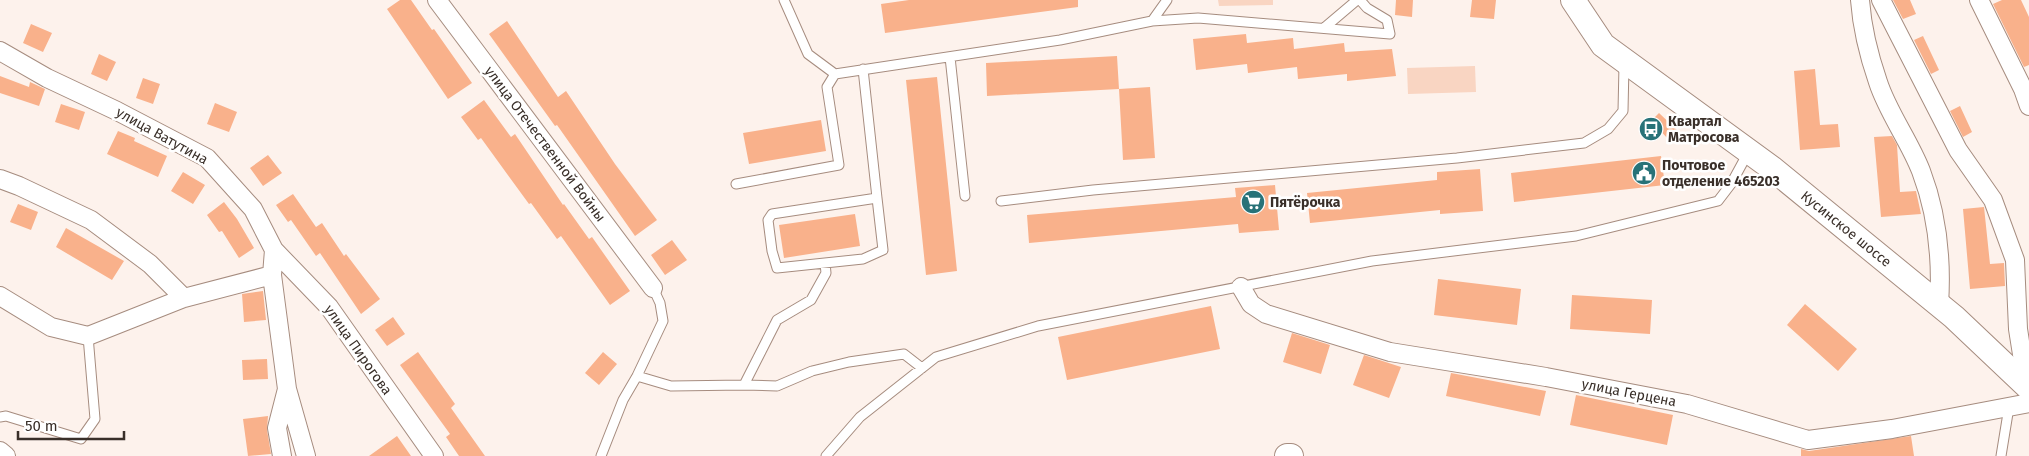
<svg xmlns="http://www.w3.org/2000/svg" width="2029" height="456" font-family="'Fira Sans',sans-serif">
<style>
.green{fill:#f9d5c2}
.building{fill:#f9b18b}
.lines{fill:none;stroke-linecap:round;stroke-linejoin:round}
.service-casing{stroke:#a68c7f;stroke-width:11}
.minor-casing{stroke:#a68c7f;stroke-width:20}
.secondary-casing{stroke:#a68c7f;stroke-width:26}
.service{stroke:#fff;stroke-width:9}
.minor{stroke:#fff;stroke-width:18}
.secondary{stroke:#fff;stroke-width:24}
.labels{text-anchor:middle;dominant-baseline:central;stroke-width:5;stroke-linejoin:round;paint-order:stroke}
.poi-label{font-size:14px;font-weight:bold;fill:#392f29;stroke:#fff;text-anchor:start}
.street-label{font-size:14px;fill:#392f29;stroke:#fff}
</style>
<rect width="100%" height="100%" fill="#fdf2ec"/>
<path class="green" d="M 1218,0 L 1273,0 L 1273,5 L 1219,6 Z
M 1475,66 L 1476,92 L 1408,94 L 1407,68 Z"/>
<path class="building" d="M 400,0 L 411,0 L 432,30 L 434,29 L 472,83 L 448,99 L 387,9 Z
M 909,0 L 1078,0 L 1078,7 L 885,33 L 881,4 Z
M 1396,0 L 1413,0 L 1412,17 L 1395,15 Z
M 1472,0 L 1496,0 L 1494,19 L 1470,17 Z
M 1893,0 L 1910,0 L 1916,14 L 1903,19 Z
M 2002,0 L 2021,0 L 2029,17 L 2029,65 L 2024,67 L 1993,4 Z
M 507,21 L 558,97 L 566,91 L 615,164 L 657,220 L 635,236 L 557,125 L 555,126 L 489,34 Z
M 31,24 L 52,33 L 43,52 L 23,43 Z
M 1246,34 L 1247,43 L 1293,38 L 1294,49 L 1344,43 L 1345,52 L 1392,49 L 1396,76 L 1347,81 L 1347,74 L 1298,79 L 1297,67 L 1248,73 L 1247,64 L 1196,70 L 1193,39 Z
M 1923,36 L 1939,70 L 1931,74 L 1914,40 Z
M 99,54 L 116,62 L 107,81 L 91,74 Z
M 1117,56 L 1119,89 L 987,96 L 986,63 Z
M 1815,69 L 1820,125 L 1838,124 L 1840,147 L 1800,150 L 1794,71 Z
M 0,76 L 29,87 L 30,82 L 45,89 L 39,106 L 0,93 Z
M 937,77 L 957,271 L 926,275 L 906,80 Z
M 143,78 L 160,84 L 153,104 L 136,98 Z
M 1150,87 L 1155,158 L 1123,160 L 1119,89 Z
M 484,100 L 511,137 L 515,134 L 563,205 L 564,204 L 589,239 L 592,237 L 630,291 L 610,305 L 561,236 L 557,239 L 531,203 L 529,204 L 481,138 L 478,140 L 461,117 Z
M 215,103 L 237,112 L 229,132 L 207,124 Z
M 61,104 L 85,112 L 79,130 L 55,122 Z
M 1960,106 L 1972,132 L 1963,137 L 1950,111 Z
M 1659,113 L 1679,132 L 1670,141 L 1651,121 Z
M 821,120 L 826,151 L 749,164 L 743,133 Z
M 118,131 L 135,138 L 134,141 L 167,156 L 158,177 L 107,154 Z
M 1892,136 L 1897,145 L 1900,192 L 1916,191 L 1921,214 L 1881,217 L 1874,137 Z
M 268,155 L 282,173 L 263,186 L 250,168 Z
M 1661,156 L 1665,185 L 1514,202 L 1511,173 Z
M 1480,169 L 1483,211 L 1440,214 L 1440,210 L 1310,223 L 1307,193 L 1437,180 L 1437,172 Z
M 183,172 L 205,185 L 193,204 L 171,191 Z
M 1275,185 L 1279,230 L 1239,233 L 1238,224 L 1029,243 L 1027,215 L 1236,197 L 1235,188 Z
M 293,194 L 316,227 L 322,223 L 344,256 L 346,254 L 380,299 L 361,314 L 320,253 L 316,256 L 291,220 L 288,222 L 276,205 Z
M 224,202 L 237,219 L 254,248 L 239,258 L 222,231 L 219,232 L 207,215 Z
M 18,204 L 38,212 L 31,230 L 10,222 Z
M 1984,207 L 1990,264 L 2004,263 L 2005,286 L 1970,289 L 1963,209 Z
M 855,214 L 860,246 L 784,258 L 779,225 Z
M 66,228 L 124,261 L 112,280 L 56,247 Z
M 672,240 L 687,260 L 665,275 L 651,255 Z
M 1438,279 L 1521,289 L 1517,325 L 1434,315 Z
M 263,291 L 266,320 L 244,322 L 242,294 Z
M 1572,295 L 1652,300 L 1650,334 L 1570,329 Z
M 1805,304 L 1857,349 L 1838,371 L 1787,325 Z
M 1211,306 L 1220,349 L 1067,380 L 1058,337 Z
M 393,317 L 405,334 L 387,346 L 375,330 Z
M 1292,333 L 1330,345 L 1321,374 L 1283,362 Z
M 418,352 L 455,404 L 451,408 L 485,456 L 459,456 L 446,437 L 450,434 L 400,365 Z
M 603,352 L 617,364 L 599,385 L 585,373 Z
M 1364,355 L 1401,367 L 1389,398 L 1353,385 Z
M 267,359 L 268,379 L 243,380 L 242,360 Z
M 1451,373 L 1546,391 L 1540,416 L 1446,396 Z
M 1576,395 L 1673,415 L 1667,445 L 1570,425 Z
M 268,416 L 267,430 L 271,454 L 248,456 L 243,419 Z
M 397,436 L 411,456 L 369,456 Z
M 1911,436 L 1914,456 L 1801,456 L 1801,449 L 1809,451 Z"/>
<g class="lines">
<g class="service-casing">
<path id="service" d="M 784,0 L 808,54 L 835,74 L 1060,40 L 1152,21 L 1198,18 L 1390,34 L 1387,20 L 1367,8 L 1360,0
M 1152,21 L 1167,0
M 1324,28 L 1357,0
M 950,57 L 965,196
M 863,69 L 877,198 L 772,214 L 768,220 L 772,251 L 777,268 L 863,259 L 883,250 L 877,198
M 736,184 L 839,165 L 827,87 L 835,74
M 1001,201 L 1093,190 L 1457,158 L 1584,143 L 1608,129 L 1623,111 L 1624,65
M 637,376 L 671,386 L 744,385 L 777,320 L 811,300 L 826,273 L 825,263
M 744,385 L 777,386 L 812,371 L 849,362 L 904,354 L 922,368
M 0,417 L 6,416 L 81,439 L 95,419 L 88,336
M 601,456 L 623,400 L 637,376 L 663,321 L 660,303 L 653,288
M 826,456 L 860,417 L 936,357 L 1038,326 L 1372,261 L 1576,236 L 1718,201 L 1731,184 L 1749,151
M 2001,456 L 2009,407"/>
</g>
<g class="minor-casing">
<path id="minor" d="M 437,0 L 653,288
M 1860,0 C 1862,27 1869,56 1878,82 C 1888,113 1909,140 1921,171 C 1937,213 1942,260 1939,305
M 1881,0 L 1958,150 L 1993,200 L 2015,260 L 2018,329 L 2027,386
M 1979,0 L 2023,89 L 2029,106
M 0,51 L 47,78 L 117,111 L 207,158 L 253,209 L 274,250 L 272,275 L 287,389 L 277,428 L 282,456
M 0,179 L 19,186 L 91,220 L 150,264 L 184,298 L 272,275
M 274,250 L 329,307 L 434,456
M 1241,287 L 1251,304 L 1266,314 L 1390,352 L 1546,377 L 1687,404 L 1808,440 L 1892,429 L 2029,403
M 0,296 L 51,327 L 88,336 L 184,298
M 287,389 L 306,456
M 0,451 L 6,456"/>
</g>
<g class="secondary-casing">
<path id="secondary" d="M 1573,0 L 1603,45 L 1773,169 L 1954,317 L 2029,388
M 1287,456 L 1291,456"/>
</g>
<use href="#service" class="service"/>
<use href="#minor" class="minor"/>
<use href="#secondary" class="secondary"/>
</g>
<defs>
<g id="bus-disc" transform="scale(1.25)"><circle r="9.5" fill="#287278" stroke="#fff"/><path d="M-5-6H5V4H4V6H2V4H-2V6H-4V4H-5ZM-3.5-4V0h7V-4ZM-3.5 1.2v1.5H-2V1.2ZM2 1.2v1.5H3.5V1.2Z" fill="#fff"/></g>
<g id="civic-disc" transform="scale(1.25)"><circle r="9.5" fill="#287278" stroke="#fff"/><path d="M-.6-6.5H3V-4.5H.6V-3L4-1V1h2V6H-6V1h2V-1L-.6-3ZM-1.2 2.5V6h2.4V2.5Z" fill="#fff"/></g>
<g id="supermarket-disc" transform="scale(1.25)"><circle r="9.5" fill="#287278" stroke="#fff"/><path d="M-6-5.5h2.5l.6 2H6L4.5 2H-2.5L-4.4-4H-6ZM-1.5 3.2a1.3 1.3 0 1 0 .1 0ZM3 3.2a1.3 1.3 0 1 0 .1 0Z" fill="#fff"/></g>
</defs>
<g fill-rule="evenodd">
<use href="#bus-disc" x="1651" y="129"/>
<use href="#civic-disc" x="1644" y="173"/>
<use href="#supermarket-disc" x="1253" y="202"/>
</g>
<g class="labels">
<g class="poi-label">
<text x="1668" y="121">Квартал<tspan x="1668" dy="16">Матросова</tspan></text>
<text x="1662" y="165">Почтовое<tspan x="1662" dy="16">отделение 465203</tspan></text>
<text x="1270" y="202">Пятёрочка</text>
</g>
<g class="street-label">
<text transform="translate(162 136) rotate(29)">улица Ватутина</text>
<text transform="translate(545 144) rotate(53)">улица Отечественной Войны</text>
<text transform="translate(1846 229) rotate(39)">Кусинское шоссе</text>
<text transform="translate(358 350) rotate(55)">улица Пирогова</text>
<text transform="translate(1629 393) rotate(11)">улица Герцена</text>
</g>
</g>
<path d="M18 431v8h106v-8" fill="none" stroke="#392f29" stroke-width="2.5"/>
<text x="25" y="431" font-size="15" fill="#392f29" stroke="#ffffff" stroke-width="4" paint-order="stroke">50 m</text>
</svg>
